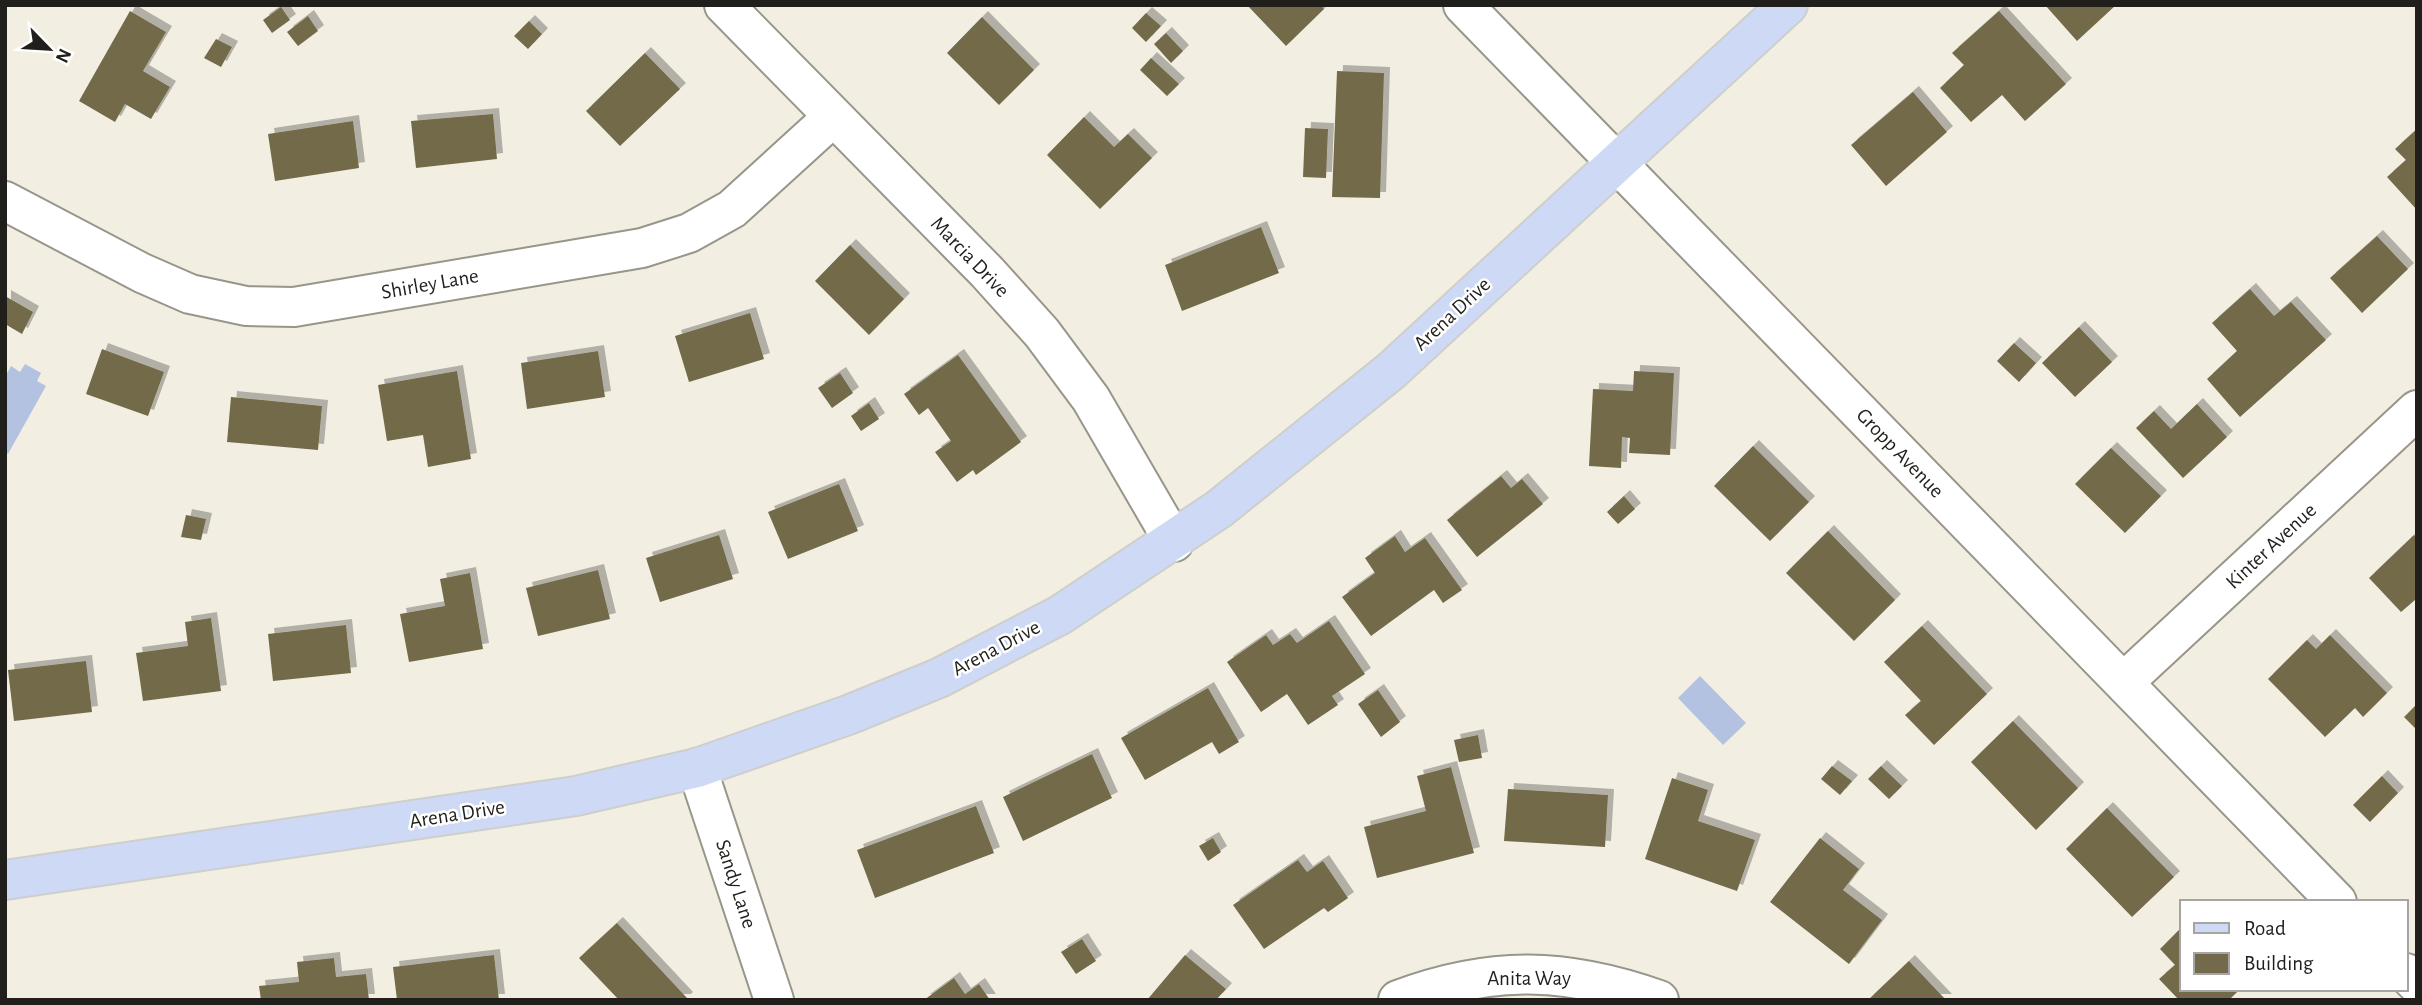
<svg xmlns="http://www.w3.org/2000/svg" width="2422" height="1005" font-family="'Alegreya Sans',sans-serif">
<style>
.water{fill:#b3c2e1}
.building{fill:#726a4a;filter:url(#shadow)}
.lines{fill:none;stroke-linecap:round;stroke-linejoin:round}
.minor-casing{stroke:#98958a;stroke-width:42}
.major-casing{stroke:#cececd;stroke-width:42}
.minor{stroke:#fff;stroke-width:38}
.major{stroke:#cedaf5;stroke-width:38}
.labels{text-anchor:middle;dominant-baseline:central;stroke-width:5;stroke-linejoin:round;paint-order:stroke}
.street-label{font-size:21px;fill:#201f1b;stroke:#fff}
</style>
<defs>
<filter id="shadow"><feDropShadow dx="6" dy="-6" stdDeviation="0" flood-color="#0004"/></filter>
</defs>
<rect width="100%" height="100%" fill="#f2efe2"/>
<path class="water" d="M 25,364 L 41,373 L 37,381 L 46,386 L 8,454 L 5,452 L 5,377 L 11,366 L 20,372 Z
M 1700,676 L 1746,723 L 1723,745 L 1678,698 Z"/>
<path class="building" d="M 1247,5 L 1321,5 L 1324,9 L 1286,46 Z
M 2045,5 L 2116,5 L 2077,41 Z
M 281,7 L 290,20 L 272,33 L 263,20 Z
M 130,11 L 166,32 L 143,71 L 170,87 L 151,119 L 125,104 L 115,122 L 79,101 Z
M 1999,11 L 2066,84 L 2025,121 L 2002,95 L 1971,122 L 1940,88 L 1964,65 L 1952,53 Z
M 1146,13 L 1161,26 L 1146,42 L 1132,28 Z
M 308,16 L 318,31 L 298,46 L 287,32 Z
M 982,17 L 1034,70 L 999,105 L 947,53 Z
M 529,21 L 542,34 L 528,49 L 514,36 Z
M 1166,33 L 1183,51 L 1171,63 L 1154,44 Z
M 216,39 L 232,47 L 221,67 L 204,58 Z
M 645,53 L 680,89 L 620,146 L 586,111 Z
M 1151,58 L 1179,84 L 1167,96 L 1140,70 Z
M 1337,71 L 1384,73 L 1380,198 L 1332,197 Z
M 1913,92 L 1947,132 L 1886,186 L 1851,145 Z
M 493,114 L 497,159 L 416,168 L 411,121 Z
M 1084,117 L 1114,147 L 1128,134 L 1152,158 L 1100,209 L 1047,155 Z
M 353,121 L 359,168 L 275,181 L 268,134 Z
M 1305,128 L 1328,129 L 1326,178 L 1303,177 Z
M 2417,129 L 2417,210 L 2387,177 L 2406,160 L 2395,149 Z
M 1261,227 L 1279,273 L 1182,311 L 1165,265 Z
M 2377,236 L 2408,269 L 2362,313 L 2330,278 Z
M 850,245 L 904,299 L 869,335 L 815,281 Z
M 2250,289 L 2274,316 L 2291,302 L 2326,340 L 2240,417 L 2207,379 L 2237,351 L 2212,323 Z
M 5,296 L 33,312 L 22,334 L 5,324 Z
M 750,313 L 764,359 L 689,382 L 675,336 Z
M 2079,327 L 2112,362 L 2075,397 L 2042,363 Z
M 2014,343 L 2036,363 L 2019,382 L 1997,361 Z
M 102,349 L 164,372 L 148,416 L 86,394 Z
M 598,351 L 605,397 L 527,409 L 521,363 Z
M 958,355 L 1021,442 L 976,475 L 973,470 L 957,482 L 935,452 L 951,441 L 928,408 L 919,415 L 904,394 Z
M 457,371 L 471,459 L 428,467 L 423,435 L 387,441 L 378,385 Z
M 1634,371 L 1674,373 L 1670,455 L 1629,453 L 1630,438 L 1622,437 L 1621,468 L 1589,466 L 1593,389 L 1633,391 Z
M 840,373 L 853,393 L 832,408 L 818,388 Z
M 231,397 L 322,406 L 318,450 L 227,442 Z
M 869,403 L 879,419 L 861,431 L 851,416 Z
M 2197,404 L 2227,437 L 2183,478 L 2136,428 L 2154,411 L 2171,429 Z
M 1753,446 L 1809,502 L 1770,541 L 1714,486 Z
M 2111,448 L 2161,496 L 2125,533 L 2075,484 Z
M 1501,476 L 1511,488 L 1522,479 L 1543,504 L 1477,557 L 1447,520 Z
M 839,484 L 858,531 L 788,559 L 768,512 Z
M 1624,496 L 1635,509 L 1618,524 L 1607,512 Z
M 186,515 L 206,519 L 201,540 L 181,537 Z
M 1828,531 L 1895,600 L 1854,641 L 1786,573 Z
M 719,535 L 733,579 L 660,602 L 646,558 Z
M 2414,535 L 2417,539 L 2417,602 L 2415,600 L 2401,612 L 2369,578 Z
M 1395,536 L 1405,552 L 1425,538 L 1462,590 L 1443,603 L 1434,590 L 1371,636 L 1342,597 L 1375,573 L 1365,558 Z
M 598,570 L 610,619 L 538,636 L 526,588 Z
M 470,573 L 483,649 L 409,662 L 400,614 L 445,606 L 440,579 Z
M 211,618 L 221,691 L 143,701 L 136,653 L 188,646 L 185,622 Z
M 1329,621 L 1365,674 L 1332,696 L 1338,705 L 1308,725 L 1287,694 L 1261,712 L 1227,662 L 1266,635 L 1273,645 L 1290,634 L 1297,643 Z
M 346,625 L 351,673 L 273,681 L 268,634 Z
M 1922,626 L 1987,694 L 1934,745 L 1905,715 L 1921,701 L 1884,662 Z
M 2330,635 L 2387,693 L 2363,717 L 2355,708 L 2325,737 L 2268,679 L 2307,640 L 2316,649 Z
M 86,661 L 92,712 L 14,721 L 8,670 Z
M 1208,688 L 1239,742 L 1219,754 L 1212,742 L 1145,780 L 1121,738 Z
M 1378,690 L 1400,722 L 1381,737 L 1358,704 Z
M 2417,704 L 2417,730 L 2404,717 Z
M 2013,721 L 2078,788 L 2036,830 L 1971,762 Z
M 1478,735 L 1482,758 L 1459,762 L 1454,740 Z
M 1092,754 L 1112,798 L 1023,841 L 1003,797 Z
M 1832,766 L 1852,781 L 1840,795 L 1821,779 Z
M 1881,766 L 1902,786 L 1889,799 L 1868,779 Z
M 1451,767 L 1474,853 L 1377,878 L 1364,827 L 1426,811 L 1417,776 Z
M 2382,776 L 2398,793 L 2370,822 L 2353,805 Z
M 1672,778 L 1708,790 L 1698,821 L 1755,840 L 1737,891 L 1645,859 Z
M 1508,789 L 1608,795 L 1605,847 L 1504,841 Z
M 976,806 L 994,853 L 875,898 L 857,850 Z
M 2107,808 L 2174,877 L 2132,917 L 2066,849 Z
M 1213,838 L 1221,852 L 1208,861 L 1199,846 Z
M 1820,838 L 1859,869 L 1843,890 L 1882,920 L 1849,964 L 1770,902 Z
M 1298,860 L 1307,872 L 1323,861 L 1348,898 L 1328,912 L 1324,908 L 1264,949 L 1233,905 Z
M 617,923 L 687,998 L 685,1000 L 619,1000 L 579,958 Z
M 2182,927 L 2182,989 L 2240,989 L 2229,1000 L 2179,1000 L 2159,979 L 2175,965 L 2160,949 Z
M 1082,939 L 1096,961 L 1076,974 L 1061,952 Z
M 494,955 L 499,1000 L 397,1000 L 393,967 Z
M 1185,955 L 1226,989 L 1216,1000 L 1147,1000 Z
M 334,958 L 336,977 L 366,974 L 369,1000 L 261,1000 L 259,986 L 299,982 L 297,962 Z
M 1909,961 L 1946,1000 L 1868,1000 Z
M 954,978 L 965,994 L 979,984 L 990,1000 L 924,1000 Z"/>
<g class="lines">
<g class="minor-casing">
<path id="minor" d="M 724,5 L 987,272 L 1042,333 L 1091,399 L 1174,542
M 1463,5 L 2337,902
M 5,201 L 142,273 L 190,294 L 246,306 L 294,307 L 642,248 L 689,233 L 732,209 L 833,117
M 2124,682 L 2417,410
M 697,768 L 774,1000
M 2406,973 L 2417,984
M 1398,1000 C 1491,965 1566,967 1659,1000"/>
</g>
<g class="major-casing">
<path id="major" d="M 5,880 L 576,796 L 697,768 L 848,715 L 939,678 L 1060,615 L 1219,509 L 1391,371 L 1788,5"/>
</g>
<use href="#minor" class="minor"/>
<use href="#major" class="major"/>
</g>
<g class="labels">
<g class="street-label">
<text transform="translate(970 257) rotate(46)">Marcia Drive</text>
<text transform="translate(430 284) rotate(-10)">Shirley Lane</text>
<text transform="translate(1452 314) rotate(-43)">Arena Drive</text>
<text transform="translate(1900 453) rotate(46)">Gropp Avenue</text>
<text transform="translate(2271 546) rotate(-43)">Kinter Avenue</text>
<text transform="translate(996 648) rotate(-28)">Arena Drive</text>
<text transform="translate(457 814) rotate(-9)">Arena Drive</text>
<text transform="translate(736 884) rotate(72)">Sandy Lane</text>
<text x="1529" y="978">Anita Way</text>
</g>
</g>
<rect width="2422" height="1005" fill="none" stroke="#201f1b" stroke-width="14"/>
<rect x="2180" y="900" width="228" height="91" fill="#ffffff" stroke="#a6a5a4" stroke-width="2"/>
<rect x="2194" y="923" width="35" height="10" fill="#cedaf5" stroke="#a6a5a4" stroke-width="2"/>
<text x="2244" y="935" font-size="21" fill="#201f1b">Road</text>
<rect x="2194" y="953" width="35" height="21" fill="#726a4a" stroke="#a6a5a4" stroke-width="2"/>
<text x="2244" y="970" font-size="21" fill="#201f1b">Building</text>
<g transform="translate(49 49) rotate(115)" stroke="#ffffff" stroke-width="5" paint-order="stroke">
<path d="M0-5L12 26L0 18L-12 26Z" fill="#201f1b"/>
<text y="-10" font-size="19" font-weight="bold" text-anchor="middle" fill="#201f1b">N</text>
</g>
</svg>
